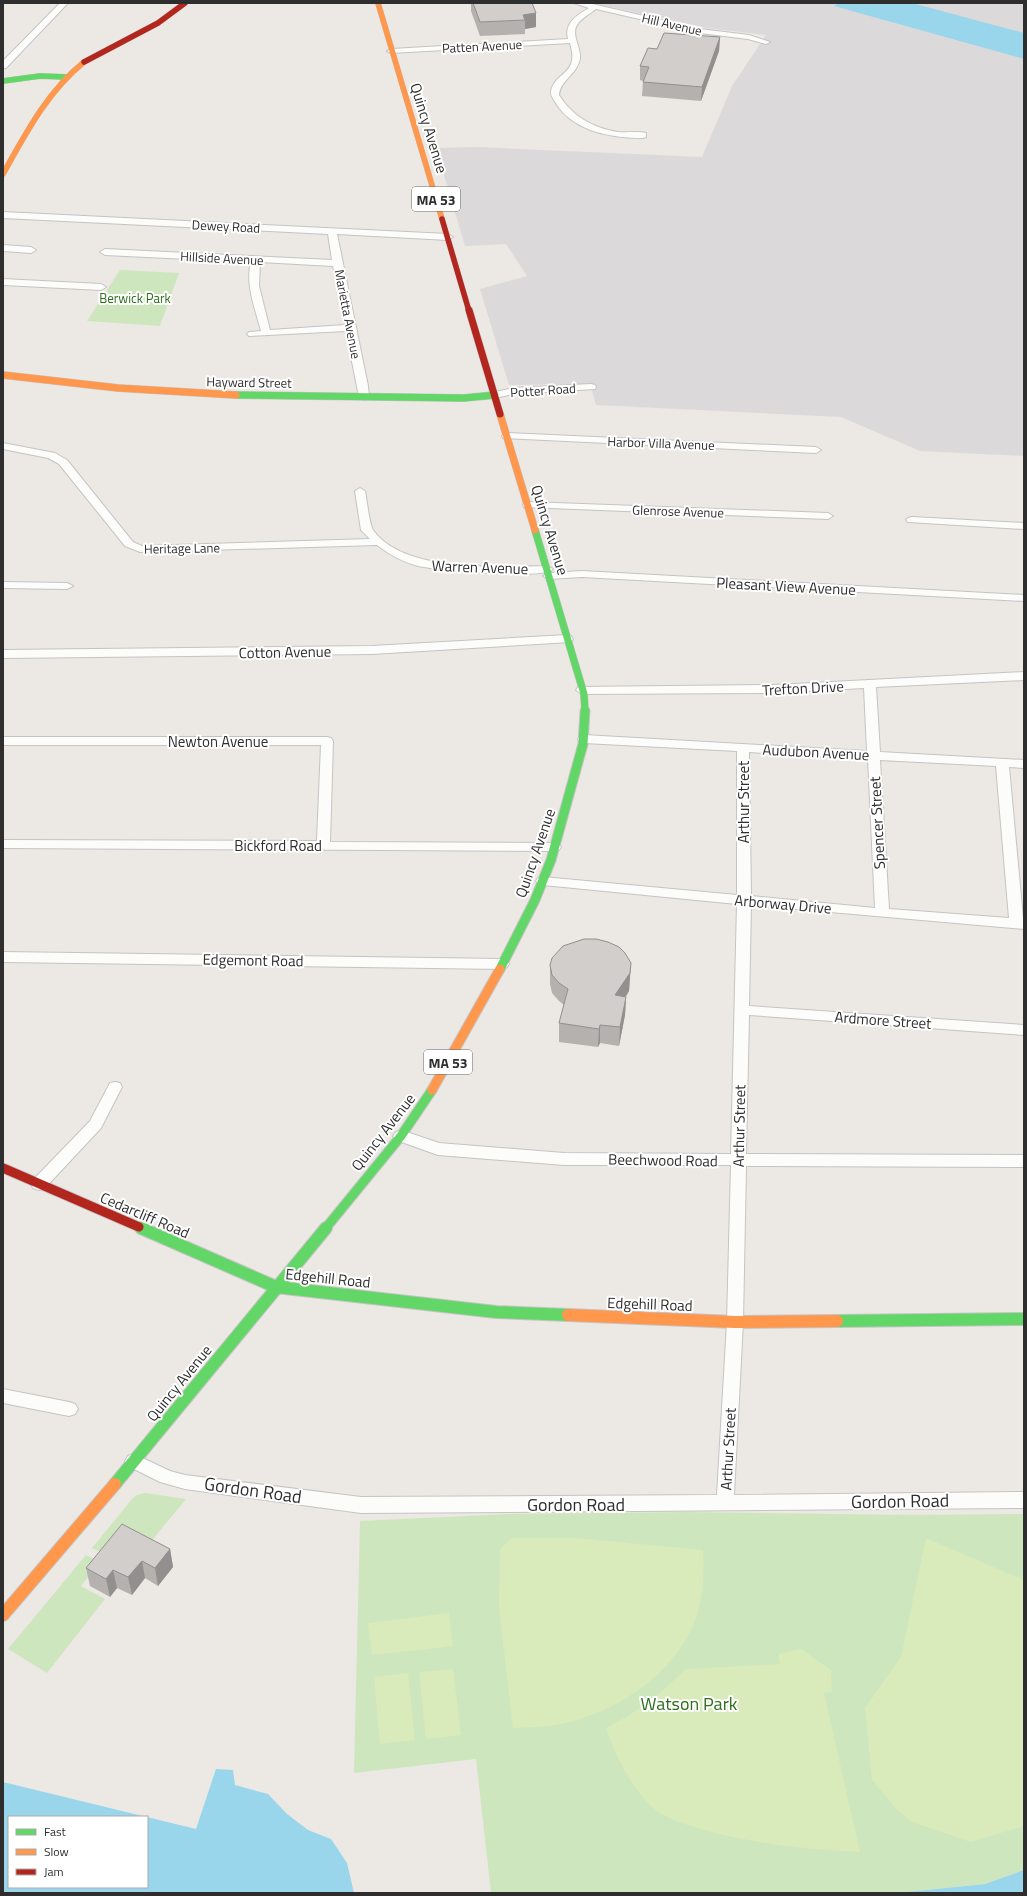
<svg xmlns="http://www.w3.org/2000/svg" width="1027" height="1896" font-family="'Titillium Web',sans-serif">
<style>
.industrial{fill:#dcd9db}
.green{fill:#cee6be}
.pitch{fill:#d9eabb}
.water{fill:#99d6ec;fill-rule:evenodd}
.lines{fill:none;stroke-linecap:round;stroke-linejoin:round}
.street-casing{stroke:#c5c4c5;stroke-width:2}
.fast-far3-casing{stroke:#c5c4c5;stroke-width:6}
.fast-far2-casing{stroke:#c5c4c5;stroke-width:8}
.fast-far1-casing{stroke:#c5c4c5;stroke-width:11}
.fast-casing{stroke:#c5c4c5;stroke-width:14}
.slow-far3-casing{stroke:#c5c4c5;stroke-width:6}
.slow-far2-casing{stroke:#c5c4c5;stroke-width:8}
.slow-far1-casing{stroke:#c5c4c5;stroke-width:11}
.slow-casing{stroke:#c5c4c5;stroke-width:14}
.jam-far2-casing{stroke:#c5c4c5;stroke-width:6}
.jam-far1-casing{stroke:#c5c4c5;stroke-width:8}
.jam-casing{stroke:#c5c4c5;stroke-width:11}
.street{fill:#fcfcfb;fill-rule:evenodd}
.fast-far3{stroke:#63d668;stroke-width:5.5}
.fast-far2{stroke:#63d668;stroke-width:7}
.fast-far1{stroke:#63d668;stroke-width:9}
.fast{stroke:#63d668;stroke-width:12}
.slow-far3{stroke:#ff974d;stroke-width:5.5}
.slow-far2{stroke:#ff974d;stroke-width:7}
.slow-far1{stroke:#ff974d;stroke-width:9}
.slow{stroke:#ff974d;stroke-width:12}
.jam-far2{stroke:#b3261e;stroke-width:5.5}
.jam-far1{stroke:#b3261e;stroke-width:7}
.jam{stroke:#b3261e;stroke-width:9}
.wall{fill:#b4b1af}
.shaded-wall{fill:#92908e}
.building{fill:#d1cecb;stroke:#92908e}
.labels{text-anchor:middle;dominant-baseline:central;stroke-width:4;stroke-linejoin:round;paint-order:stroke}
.far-street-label{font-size:13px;fill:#2e2e2e;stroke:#fff}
.far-park-label{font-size:13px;fill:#2c6e1b;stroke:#fff}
.shield{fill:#fff;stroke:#6d6d6d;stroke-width:1}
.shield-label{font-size:14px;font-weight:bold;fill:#2e2e2e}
.street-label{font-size:15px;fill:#2e2e2e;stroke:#fff}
.near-street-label{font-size:18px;fill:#2e2e2e;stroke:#fff}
.near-park-label{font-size:18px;fill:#2c6e1b;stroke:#fff}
</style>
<rect width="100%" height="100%" fill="#ece8e4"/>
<path class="industrial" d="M 593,3 L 1024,3 L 1024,456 L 920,451 L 841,417 L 596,405 L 590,384 L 509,385 L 480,289 L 527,276 L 506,244 L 465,246 L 436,148 L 476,147 L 702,157 L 732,86 L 766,35 L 707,28 Z"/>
<path class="green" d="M 120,270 L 179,273 L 160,326 L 87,321 Z
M 145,1493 L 186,1499 L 149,1544 L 102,1553 L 92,1548 L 132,1499 L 137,1495 Z
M 685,1512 L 911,1515 L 1024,1514 L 1024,1870 L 985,1884 L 897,1893 L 491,1893 L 476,1759 L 354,1773 L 360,1521 L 509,1514 Z
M 86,1555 L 100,1562 L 81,1586 L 105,1599 L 47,1673 L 8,1649 Z"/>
<path class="pitch" d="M 512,1538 L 575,1538 L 703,1550 C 704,1569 704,1589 699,1608 C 683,1670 616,1715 555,1725 C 542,1727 527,1727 513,1728 L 499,1608 L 500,1549 Z
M 926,1538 L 1024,1580 L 1024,1826 L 971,1842 L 912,1822 L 899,1812 L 872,1780 L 865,1708 L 901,1657 Z
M 449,1613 L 453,1646 L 372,1655 L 368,1623 Z
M 801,1649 L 831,1670 L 832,1692 L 824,1693 L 860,1852 C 805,1849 753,1844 701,1829 C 684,1824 664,1818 651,1806 C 629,1784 616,1756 606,1728 L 626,1717 L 651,1701 L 686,1669 L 780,1664 L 778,1654 Z
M 453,1669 L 461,1735 L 426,1739 L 419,1672 Z
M 408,1673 L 415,1740 L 380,1744 L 374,1677 Z"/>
<path class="water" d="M 839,3 L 912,3 L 1024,33 L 1024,59 L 834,6 Z
M 216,1769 L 233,1770 L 235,1785 L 268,1794 L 287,1814 L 308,1830 L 331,1839 L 347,1863 L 354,1893 L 3,1893 L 3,1782 L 196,1829 ZM 9,1817 L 147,1817 L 147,1887 L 9,1887 Z
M 1024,1870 L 1024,1893 L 897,1893 L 985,1884 Z"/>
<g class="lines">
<g class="street-casing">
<path id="street" d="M 60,3 L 68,3 L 6,68 L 3,68 L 3,61 Z
M 574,3 L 588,3 L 700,29 L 749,35 L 770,42 L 766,44 L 748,39 L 700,33 L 596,9 C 590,14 581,18 577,25 C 571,35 581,47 580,58 C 578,74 560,80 559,95 C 572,116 593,128 618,132 C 627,133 637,131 646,133 L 646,137 L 643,138 C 613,138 575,132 557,105 C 555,101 550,96 551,91 C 555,71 580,75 570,43 L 391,53 L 387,51 L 391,49 L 568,39 C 564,23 577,15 589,8 Z
M 3,212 L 448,234 L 453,237 L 448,240 L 337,234 L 368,386 L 369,397 L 364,400 L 359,397 L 346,331 L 249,336 L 247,334 L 249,332 L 261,331 C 255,308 245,284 251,262 L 105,255 L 100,252 L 105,249 L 332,260 L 328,234 L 3,218 ZM 260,262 L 333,266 L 345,325 L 270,330 L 259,286 Z
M 3,245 L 31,247 L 36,250 L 31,253 L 3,251 Z
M 3,279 L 101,284 L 106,287 L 101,290 L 3,285 Z
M 591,384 L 595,385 L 596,387 L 595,389 L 513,394 L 495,398 L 490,395 L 491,393 L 513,388 Z
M 507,433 L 816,447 L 821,450 L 816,453 L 503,438 L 502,436 Z
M 3,443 L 55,453 L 67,460 L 133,542 L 142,546 L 370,539 L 361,530 L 355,491 L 360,488 L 365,491 C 367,500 369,523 373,530 C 403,573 500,567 547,566 L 553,569 C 545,580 435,570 418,566 C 403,562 390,555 377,545 L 140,552 L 125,546 L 59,464 L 48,458 L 3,449 Z
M 528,502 L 828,513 L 833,516 L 828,519 L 524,507 L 523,505 L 524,503 Z
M 912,517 L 1024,523 L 1024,529 L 908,522 L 906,520 L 908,518 Z
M 582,571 L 1024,595 L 1024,601 L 582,577 L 549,579 L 543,576 L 549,573 Z
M 3,582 L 67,583 L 73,586 L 67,589 L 3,588 Z
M 567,635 L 571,636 L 573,639 L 571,642 L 372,654 L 3,658 L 3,650 L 372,646 Z
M 1024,672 L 1024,680 L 876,687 L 880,752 L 1024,760 L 1024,768 L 1009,767 L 1024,929 L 751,905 L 749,1006 L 1024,1025 L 1024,1035 L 749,1015 L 746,1154 L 1024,1155 L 1024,1167 L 746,1166 L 743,1322 L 734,1495 L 1024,1492 L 1024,1508 L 361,1513 L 185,1489 L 160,1482 L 128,1466 L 125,1461 L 128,1456 L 134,1454 L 170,1471 L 185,1475 L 361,1497 L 717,1495 L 727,1322 L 731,1165 L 564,1165 L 438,1155 L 396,1140 L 393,1136 L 396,1132 L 401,1130 L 439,1143 L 564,1153 L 731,1154 L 737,904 L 543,885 L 538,884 L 536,881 L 538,878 L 543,877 L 737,895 L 737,751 L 584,743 L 580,742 L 578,739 L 580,736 L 584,735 L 867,751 L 864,688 L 773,693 L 582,694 L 576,690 L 578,687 L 773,685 ZM 749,752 L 868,759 L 875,908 L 751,896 ZM 880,760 L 996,766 L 1009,918 L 889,909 Z
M 3,737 L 327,737 L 331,738 L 333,741 L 330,842 L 554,843 L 559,844 L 561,847 L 559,850 L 554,851 L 3,848 L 3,840 L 317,841 L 321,745 L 3,745 Z
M 3,952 L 502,959 L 507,961 L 509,964 L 507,967 L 502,969 L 3,962 Z
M 115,1082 L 120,1083 L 122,1087 L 101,1128 L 45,1188 L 39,1190 L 33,1188 L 31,1184 L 33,1180 L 90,1121 L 110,1083 Z
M 3,1389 L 69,1402 L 75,1404 L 78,1409 L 75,1414 L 69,1416 L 3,1403 Z"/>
</g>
<g class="fast-far3-casing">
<path id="fast-far3" d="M 3,81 L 40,76 L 66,77"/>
</g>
<g class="fast-far2-casing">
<path id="fast-far2" d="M 236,395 L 464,398 L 495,395
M 535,530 L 584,694 L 585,712"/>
</g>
<g class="fast-far1-casing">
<path id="fast-far1" d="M 500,969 L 535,900 L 551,860 L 583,744 L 585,711
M 139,1227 L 143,1229
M 325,1229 L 401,1136 L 432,1090"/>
</g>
<g class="fast-casing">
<path id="fast" d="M 141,1228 L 276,1287 L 496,1312 L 568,1315
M 837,1321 L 1024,1319
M 115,1484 L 326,1228"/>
</g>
<g class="slow-far3-casing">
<path id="slow-far3" d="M 378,3 L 442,219
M 3,174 C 26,133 47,92 84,62"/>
</g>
<g class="slow-far2-casing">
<path id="slow-far2" d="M 3,375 L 118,388 L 236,395
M 500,414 L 535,530"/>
</g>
<g class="slow-far1-casing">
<path id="slow-far1" d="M 432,1090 L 500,969"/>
</g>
<g class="slow-casing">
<path id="slow" d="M 568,1315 L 735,1322 L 837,1321
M 3,1615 L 115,1484"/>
</g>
<g class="jam-far2-casing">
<path id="jam-far2" d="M 84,62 L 158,23 L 185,3
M 442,219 L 469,311"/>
</g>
<g class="jam-far1-casing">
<path id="jam-far1" d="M 469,310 L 500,414"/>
</g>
<g class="jam-casing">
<path id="jam" d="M 3,1168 L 139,1227"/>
</g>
<use href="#street" class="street"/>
<use href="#fast-far3" class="fast-far3"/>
<use href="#fast-far2" class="fast-far2"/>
<use href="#fast-far1" class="fast-far1"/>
<use href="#fast" class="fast"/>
<use href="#slow-far3" class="slow-far3"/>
<use href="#slow-far2" class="slow-far2"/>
<use href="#slow-far1" class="slow-far1"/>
<use href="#slow" class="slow"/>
<use href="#jam-far2" class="jam-far2"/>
<use href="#jam-far1" class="jam-far1"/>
<use href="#jam" class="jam"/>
</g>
<path class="wall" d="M 471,3 L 532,3 L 536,27 L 525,29 L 525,34 L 480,36 L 471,11 Z
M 720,37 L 719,51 L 701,101 L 642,96 L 643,81 L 640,80 L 640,66 L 657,49 Z
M 631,963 L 629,991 L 626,997 L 625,1015 L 619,1046 L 600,1043 L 598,1047 L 559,1042 L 559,1023 L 564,1005 L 559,1001 L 552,993 L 550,984 L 550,965 Z
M 170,1549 L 173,1567 L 158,1586 L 145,1578 L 132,1595 L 117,1588 L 110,1597 L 90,1586 L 86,1568 Z"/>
<path class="shaded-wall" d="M 536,13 L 536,27 L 525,29 L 525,20 L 523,15 Z
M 720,37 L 719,51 L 701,101 L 702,87 Z
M 631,963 L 629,991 L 614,1013 L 615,995 Z
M 626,997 L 625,1015 L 619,1046 L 620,1027 Z
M 600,1025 L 600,1043 L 598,1047 L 599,1029 Z
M 170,1549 L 173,1567 L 158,1586 L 155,1568 Z
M 142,1561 L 145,1578 L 132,1595 L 128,1577 Z
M 113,1570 L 117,1588 L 110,1597 L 106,1579 Z"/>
<path class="building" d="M 473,3 L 532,3 L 536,13 L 523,15 L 525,20 L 480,22 Z
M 664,33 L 720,37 L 702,87 L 643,82 L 649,67 L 640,66 L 648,48 L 657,49 Z
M 584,939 L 596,939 L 608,942 L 619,947 L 625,953 L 631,963 L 630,973 L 615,995 L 626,997 L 620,1027 L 600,1025 L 599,1029 L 559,1023 L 568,989 L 559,983 L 552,975 L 550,965 L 552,958 L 563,946 Z
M 122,1524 L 170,1549 L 155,1568 L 142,1561 L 128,1577 L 113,1570 L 106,1579 L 86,1568 Z"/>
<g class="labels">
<g class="far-street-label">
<text transform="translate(672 24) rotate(13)">Hill Avenue</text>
<text transform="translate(482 46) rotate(-3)">Patten Avenue</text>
<text transform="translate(226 226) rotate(3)">Dewey Road</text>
<text transform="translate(222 258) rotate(3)">Hillside Avenue</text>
<text transform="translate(348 314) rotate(79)">Marietta Avenue</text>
<text transform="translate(249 382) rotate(1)">Hayward Street</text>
<text transform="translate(543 390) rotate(-4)">Potter Road</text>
<text transform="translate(661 443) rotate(2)">Harbor Villa Avenue</text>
<text transform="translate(678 511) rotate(2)">Glenrose Avenue</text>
<text transform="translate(182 548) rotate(-1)">Heritage Lane</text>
</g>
<g class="far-park-label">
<text x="135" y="298">Berwick Park</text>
</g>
<g class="shield">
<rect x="412" y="187" width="48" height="24" rx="3"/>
<rect x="424" y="1050" width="48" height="24" rx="3"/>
</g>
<g class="shield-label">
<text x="436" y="199">MA 53</text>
<text x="448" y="1062">MA 53</text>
</g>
<g class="street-label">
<text transform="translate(429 128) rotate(73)">Quincy Avenue</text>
<text transform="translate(550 530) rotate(73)">Quincy Avenue</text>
<text transform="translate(480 567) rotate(2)">Warren Avenue</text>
<text transform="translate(786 586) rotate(3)">Pleasant View Avenue</text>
<text transform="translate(285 652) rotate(-1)">Cotton Avenue</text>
<text transform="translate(803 688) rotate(-3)">Trefton Drive</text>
<text x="218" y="741">Newton Avenue</text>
<text transform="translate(816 752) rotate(3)">Audubon Avenue</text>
<text transform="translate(743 802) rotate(-90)">Arthur Street</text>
<text transform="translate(877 823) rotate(-93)">Spencer Street</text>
<text x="278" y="845">Bickford Road</text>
<text transform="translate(535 853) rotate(-71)">Quincy Avenue</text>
<text transform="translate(783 904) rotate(5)">Arborway Drive</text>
<text transform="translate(253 960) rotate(1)">Edgemont Road</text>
<text transform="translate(883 1020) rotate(4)">Ardmore Street</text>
<text transform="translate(739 1126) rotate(-89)">Arthur Street</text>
<text transform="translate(383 1132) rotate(-52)">Quincy Avenue</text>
<text transform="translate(663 1160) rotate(1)">Beechwood Road</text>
<text transform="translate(145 1215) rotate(23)">Cedarcliff Road</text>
<text transform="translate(328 1278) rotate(6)">Edgehill Road</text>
<text transform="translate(650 1304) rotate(2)">Edgehill Road</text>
<text transform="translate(179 1383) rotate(-51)">Quincy Avenue</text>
<text transform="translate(728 1449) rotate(-87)">Arthur Street</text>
</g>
<g class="near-street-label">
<text transform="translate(253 1490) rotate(8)">Gordon Road</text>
<text transform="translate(900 1501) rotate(-1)">Gordon Road</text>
<text x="576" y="1504">Gordon Road</text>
</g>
<g class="near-park-label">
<text x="689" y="1703">Watson Park</text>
</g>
</g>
<rect width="1027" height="1896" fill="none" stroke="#2e2e2e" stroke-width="8"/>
<rect x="8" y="1816" width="140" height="72" fill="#ffffff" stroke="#ababab"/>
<rect x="16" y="1829" width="20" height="6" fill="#63d668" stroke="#ababab"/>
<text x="44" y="1836" font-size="12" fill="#2e2e2e">Fast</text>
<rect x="16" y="1849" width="20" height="6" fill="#ff974d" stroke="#ababab"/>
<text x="44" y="1856" font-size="12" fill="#2e2e2e">Slow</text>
<rect x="16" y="1869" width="20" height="6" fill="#b3261e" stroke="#ababab"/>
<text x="44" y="1876" font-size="12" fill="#2e2e2e">Jam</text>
</svg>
